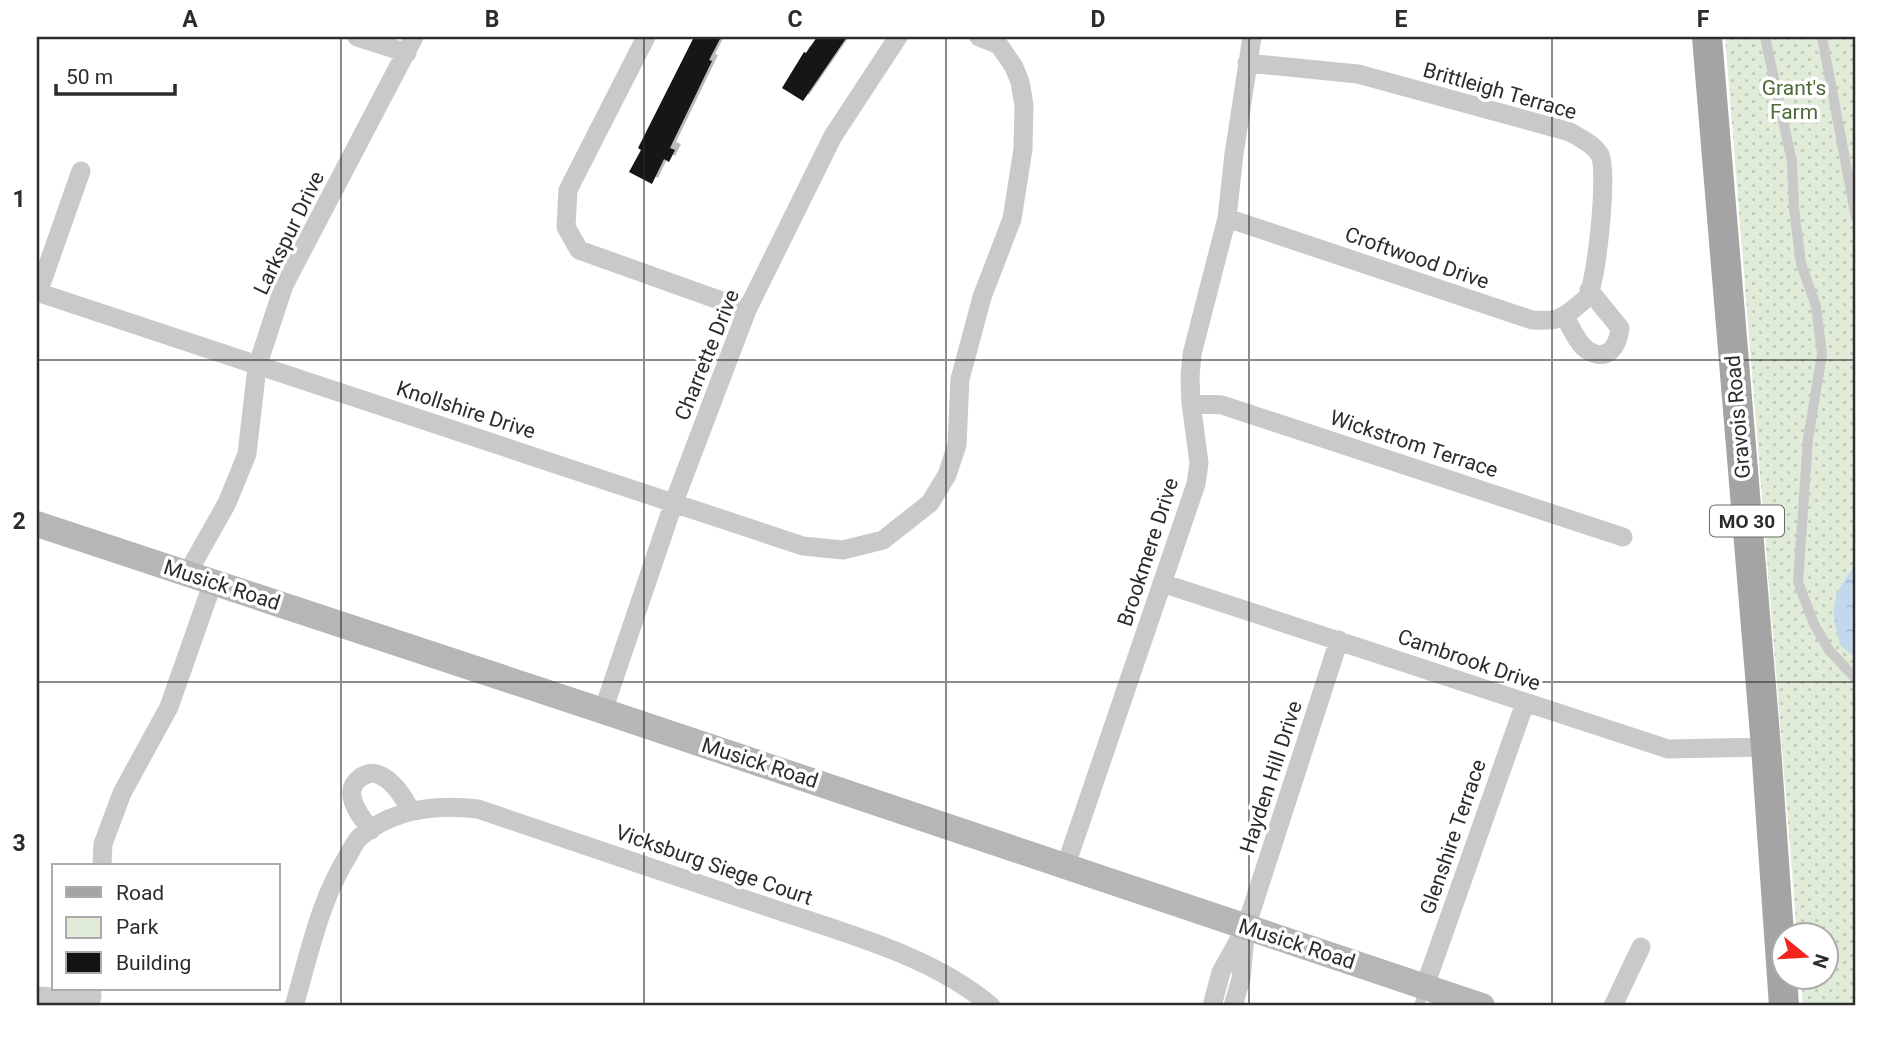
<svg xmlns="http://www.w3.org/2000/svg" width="1893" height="1043" font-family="Roboto,sans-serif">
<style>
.green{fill:url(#green-dots)}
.water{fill:url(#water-ripples)}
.building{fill:#131313;filter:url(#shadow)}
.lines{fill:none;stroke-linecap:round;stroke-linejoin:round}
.lane{stroke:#c9c9c9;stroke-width:10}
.street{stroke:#c9c9c9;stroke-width:19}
.secondary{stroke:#b6b6b6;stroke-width:26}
.primary{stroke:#a4a4a4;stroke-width:30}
.grid{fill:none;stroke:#2c2c2c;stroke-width:2;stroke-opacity:0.55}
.labels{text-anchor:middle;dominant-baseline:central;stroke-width:7;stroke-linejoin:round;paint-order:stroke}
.shield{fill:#fff;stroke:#6b6b6b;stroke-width:2}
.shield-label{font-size:19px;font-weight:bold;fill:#2c2c2c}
.park-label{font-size:21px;fill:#4a6b36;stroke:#fff}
.street-label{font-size:21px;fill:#2c2c2c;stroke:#fff}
.neatline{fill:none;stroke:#2c2c2c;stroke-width:2.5}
.grid-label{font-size:23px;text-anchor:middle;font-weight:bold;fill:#2c2c2c}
</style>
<defs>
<pattern id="green-dots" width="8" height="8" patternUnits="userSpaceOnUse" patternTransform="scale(1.75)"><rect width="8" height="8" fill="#e0ebd8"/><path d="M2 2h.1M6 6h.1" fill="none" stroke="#c0caba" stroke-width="1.8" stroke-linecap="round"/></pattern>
<pattern id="water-ripples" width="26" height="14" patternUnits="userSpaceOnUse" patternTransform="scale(1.75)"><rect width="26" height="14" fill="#c2d8ed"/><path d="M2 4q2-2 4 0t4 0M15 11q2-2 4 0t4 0" fill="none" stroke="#a7bacb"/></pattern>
<filter id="shadow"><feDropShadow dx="6" dy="-6" stdDeviation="0" flood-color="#0004"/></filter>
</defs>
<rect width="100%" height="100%" fill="#fff"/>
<path class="green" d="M 1725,37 L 1856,37 L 1856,1006 L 1803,1006 L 1801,977 L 1826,976 L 1826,934 L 1797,934 Z"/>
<path class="water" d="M 1855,565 L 1856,565 L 1856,658 L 1840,645 L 1833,614 L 1837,592 Z"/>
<path class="building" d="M 694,37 L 721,37 L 709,60 L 712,61 L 670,148 L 675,150 L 669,162 L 664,159 L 652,184 L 629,172 L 641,150 L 638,148 Z
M 817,37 L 847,37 L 803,101 L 782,88 L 804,52 L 806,53 Z"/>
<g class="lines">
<path class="lane" d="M 1765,37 L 1792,162 L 1794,208 L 1801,264 L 1816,306 L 1822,354 L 1808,439 L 1798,582 L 1814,624 L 1829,650 L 1856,679
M 1822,37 L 1856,218
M 1419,1006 L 1425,987"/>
<path class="street" d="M 357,37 L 407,53
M 646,37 L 568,190 L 566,227 L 579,250 L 747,310
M 1227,218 L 1532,320 C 1553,321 1560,321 1576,307 C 1580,303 1586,300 1588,295 C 1597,278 1608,172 1600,155 C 1594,144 1580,138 1570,132 L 1358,74 L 1247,63
M 37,292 L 803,546 L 843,550 L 883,540 L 930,503 L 947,475 L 957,445 L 960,379 L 982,297 L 1012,219 L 1023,149 L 1024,105 L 1020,82 L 1014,67 L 999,45 L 979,37
M 38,293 L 81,171
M 1565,317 C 1571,327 1577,343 1587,350 C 1608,363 1618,346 1620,328 L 1589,290
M 1191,403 L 1222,405 L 1623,537
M 187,574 L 227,503 L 247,454 L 257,367 L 284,285 L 414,37
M 1162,583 L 1668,749 L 1766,747
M 603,711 L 674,502 L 747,310 L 833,136 L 898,37
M 371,830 C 360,816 340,792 361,777 C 366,774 372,772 377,774 C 393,779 404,798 411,811
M 1066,865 L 1196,484 L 1199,463 L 1191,403 L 1190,377 L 1192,354 L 1227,218 L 1234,154 L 1252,37
M 102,866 L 103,844 L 122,793 L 169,707 L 213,582
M 1425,986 L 1525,703
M 37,996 L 68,998 L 84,989
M 87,1006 L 92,997 L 91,989
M 294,1006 C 309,955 320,899 349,854 C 352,848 356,840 361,836 C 395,808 437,804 478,809 C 574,842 669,874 765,906 C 840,932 930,954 991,1006
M 1212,1006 L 1221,972 L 1246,927 L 1339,640
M 1233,1006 L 1241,979 L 1245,936
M 1613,1006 L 1641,947"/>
<path class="secondary" d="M 37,524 L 603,711 L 1482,1006"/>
<path class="primary" d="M 1707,37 L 1766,747 L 1784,1006"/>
</g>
<path class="grid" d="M 341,37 L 341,1006M 644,37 L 644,1006M 946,37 L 946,1006M 1249,37 L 1249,1006M 1552,37 L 1552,1006M 37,360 L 1856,360M 37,682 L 1856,682"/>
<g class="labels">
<rect class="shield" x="1710" y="505.5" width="74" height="31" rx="5"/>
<g class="shield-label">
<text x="1747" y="521">MO 30</text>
</g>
<g class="park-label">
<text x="1794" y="88">Grant's<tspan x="1794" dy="24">Farm</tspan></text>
</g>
<g class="street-label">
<text transform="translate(1500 91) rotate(16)">Brittleigh Terrace</text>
<text transform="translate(289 233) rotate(-64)">Larkspur Drive</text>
<text transform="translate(1417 258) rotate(19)">Croftwood Drive</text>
<text transform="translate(707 355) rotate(-68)">Charrette Drive</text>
<text transform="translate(466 410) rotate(18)">Knollshire Drive</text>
<text transform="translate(1738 417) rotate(-95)">Gravois Road</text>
<text transform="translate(1414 444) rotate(18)">Wickstrom Terrace</text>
<text transform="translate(1148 552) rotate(-72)">Brookmere Drive</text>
<text transform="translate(222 585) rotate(18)">Musick Road</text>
<text transform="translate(1469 660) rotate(19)">Cambrook Drive</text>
<text transform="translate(760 763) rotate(18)">Musick Road</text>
<text transform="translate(1271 777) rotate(-72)">Hayden Hill Drive</text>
<text transform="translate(1453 837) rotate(-71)">Glenshire Terrace</text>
<text transform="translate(714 865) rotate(19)">Vicksburg Siege Court</text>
<text transform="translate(1297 944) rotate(18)">Musick Road</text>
</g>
</g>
<rect width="1893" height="1043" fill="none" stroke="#ffffff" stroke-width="77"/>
<rect x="52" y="864" width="228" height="126" fill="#ffffff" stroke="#ababab" stroke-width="2"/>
<rect x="66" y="887" width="35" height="10" fill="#a4a4a4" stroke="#ababab" stroke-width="2"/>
<text x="116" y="900" font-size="21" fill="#2c2c2c">Road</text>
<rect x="66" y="917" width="35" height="21" fill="#e0ebd8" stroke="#ababab" stroke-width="2"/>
<text x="116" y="934" font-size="21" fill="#2c2c2c">Park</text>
<rect x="66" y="952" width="35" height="21" fill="#131313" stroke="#ababab" stroke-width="2"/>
<text x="116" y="970" font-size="21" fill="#2c2c2c">Building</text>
<g transform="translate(1805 956) rotate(108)"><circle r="33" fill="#ffffff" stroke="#ababab" stroke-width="2"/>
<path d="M0-5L12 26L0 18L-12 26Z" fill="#f3231e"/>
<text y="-10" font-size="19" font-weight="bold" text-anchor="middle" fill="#2c2c2c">N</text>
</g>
<path d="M56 84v10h119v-10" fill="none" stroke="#2c2c2c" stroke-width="3.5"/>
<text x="66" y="84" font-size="21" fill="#2c2c2c" stroke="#ffffff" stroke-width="5" paint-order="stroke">50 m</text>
<rect x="38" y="38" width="1816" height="966" class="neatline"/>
<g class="grid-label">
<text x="190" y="27">A</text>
<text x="492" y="27">B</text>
<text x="795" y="27">C</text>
<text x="1098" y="27">D</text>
<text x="1401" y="27">E</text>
<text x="1703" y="27">F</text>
<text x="19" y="207">1</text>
<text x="19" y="529">2</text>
<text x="19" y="851">3</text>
</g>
</svg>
